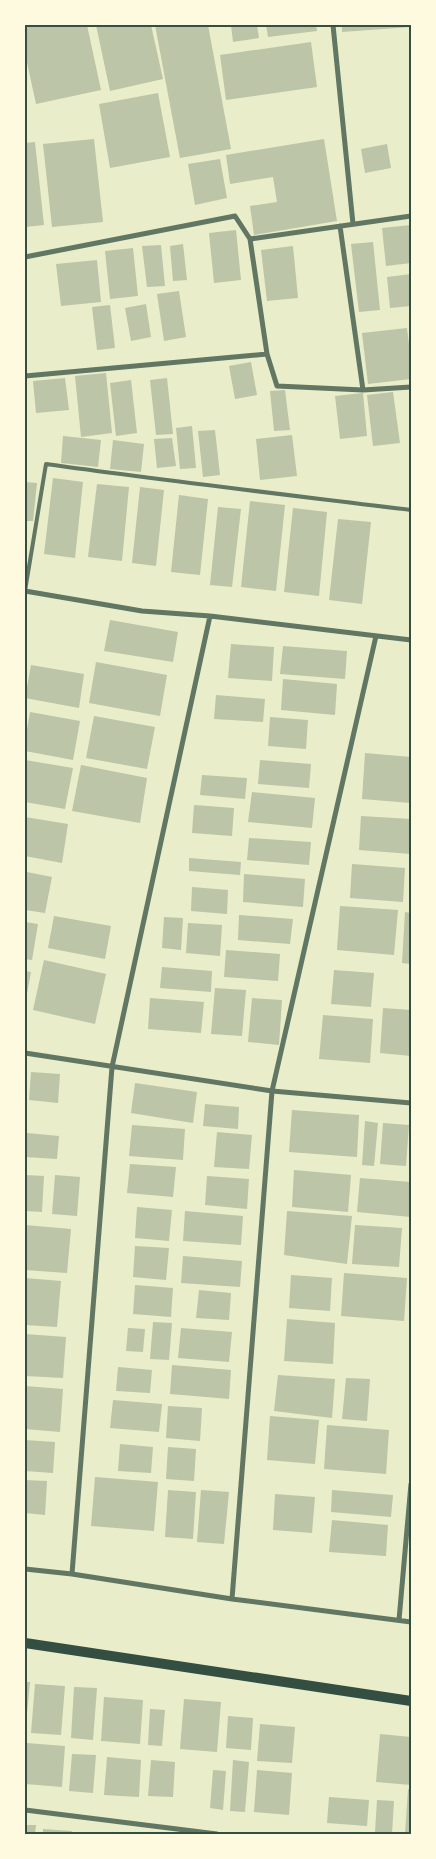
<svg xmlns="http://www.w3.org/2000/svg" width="436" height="1859" font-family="'IBM Plex Sans',sans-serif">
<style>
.building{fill:#bcc5a7}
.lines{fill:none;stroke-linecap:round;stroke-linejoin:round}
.service{stroke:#617663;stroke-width:4}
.minor{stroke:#617663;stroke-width:5}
.secondary{stroke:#344e41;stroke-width:10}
.neatline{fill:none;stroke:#344e41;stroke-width:2}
</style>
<rect width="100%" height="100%" fill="#e9edc9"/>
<path class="building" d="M 25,25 L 87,25 L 101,90 L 36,104 L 25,53 Z
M 96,25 L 151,25 L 163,79 L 110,91 Z
M 155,25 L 208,25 L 231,149 L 180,158 Z
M 231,25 L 257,25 L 259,38 L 233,42 Z
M 266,25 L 316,25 L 317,31 L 268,37 Z
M 342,25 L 411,25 L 411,27 L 342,32 Z
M 311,42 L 317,87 L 226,100 L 220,55 Z
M 158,93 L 170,157 L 110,168 L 99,104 Z
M 94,139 L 103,222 L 52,227 L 43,144 Z
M 324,139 L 337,221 L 254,235 L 250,206 L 277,202 L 273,177 L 230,184 L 226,155 Z
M 35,142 L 44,225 L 25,227 L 25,143 Z
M 387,144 L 391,168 L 365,173 L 361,149 Z
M 220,159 L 227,198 L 195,205 L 188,164 Z
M 411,225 L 411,263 L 386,266 L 382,228 Z
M 236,230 L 241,280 L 214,283 L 209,233 Z
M 373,242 L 380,310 L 359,312 L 351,244 Z
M 183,244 L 187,280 L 173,281 L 170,246 Z
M 161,245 L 165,286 L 147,287 L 142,246 Z
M 293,246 L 298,298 L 267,301 L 261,250 Z
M 133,248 L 138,296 L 110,299 L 105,251 Z
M 97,260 L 101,302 L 61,306 L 56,264 Z
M 411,274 L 411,306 L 390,308 L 387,277 Z
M 179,291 L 186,337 L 164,341 L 157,294 Z
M 146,304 L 151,337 L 131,341 L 125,308 Z
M 110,305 L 115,348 L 97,350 L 92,307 Z
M 407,328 L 411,360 L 411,379 L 368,384 L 362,333 Z
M 251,362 L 257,395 L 235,399 L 229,366 Z
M 106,373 L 112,433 L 81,437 L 75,376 Z
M 65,378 L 69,410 L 36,413 L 33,381 Z
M 167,378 L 173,434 L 156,435 L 150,380 Z
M 131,380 L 137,433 L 116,436 L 110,383 Z
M 285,390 L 290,430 L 274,431 L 270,391 Z
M 393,392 L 400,443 L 373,446 L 367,395 Z
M 363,393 L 367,436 L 340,439 L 335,396 Z
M 192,426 L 196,468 L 180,469 L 176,428 Z
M 215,430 L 220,475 L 203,477 L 198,431 Z
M 292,435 L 297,476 L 260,480 L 256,439 Z
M 63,436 L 101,440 L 98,467 L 61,463 Z
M 172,438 L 176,466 L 157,468 L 154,439 Z
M 113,440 L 144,444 L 141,472 L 110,469 Z
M 53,478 L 83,482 L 75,558 L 44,554 Z
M 25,482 L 37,483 L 33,521 L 25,521 Z
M 97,484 L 129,487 L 122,561 L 88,557 Z
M 140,487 L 164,490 L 156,566 L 132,563 Z
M 179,495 L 208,499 L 200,575 L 171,572 Z
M 250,501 L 285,505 L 276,591 L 241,587 Z
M 218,507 L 241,509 L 232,587 L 210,585 Z
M 293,508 L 327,512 L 319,596 L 284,592 Z
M 338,519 L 371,522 L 362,604 L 329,600 Z
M 110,620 L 178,632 L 173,662 L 104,651 Z
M 231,644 L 274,647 L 272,681 L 228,678 Z
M 283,646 L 347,651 L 345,679 L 280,674 Z
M 96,662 L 167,675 L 160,716 L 89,703 Z
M 31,665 L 84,674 L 79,708 L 25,698 Z
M 283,679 L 337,684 L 335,715 L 281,710 Z
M 216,695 L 265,699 L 263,722 L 214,719 Z
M 30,712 L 80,721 L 73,760 L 25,751 L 25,740 Z
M 94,716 L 155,727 L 147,769 L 86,758 Z
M 270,717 L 308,720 L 306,749 L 268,746 Z
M 365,753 L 411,757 L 411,803 L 362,799 Z
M 25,760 L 73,768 L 65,809 L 25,802 Z
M 260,760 L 311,764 L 309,788 L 258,784 Z
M 81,765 L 147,778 L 140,823 L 72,811 Z
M 202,775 L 247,778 L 245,799 L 200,795 Z
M 252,792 L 315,798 L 312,828 L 248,822 Z
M 194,805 L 234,808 L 232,836 L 192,833 Z
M 361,816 L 411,819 L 411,854 L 359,850 Z
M 25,817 L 68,824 L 62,863 L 25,856 Z
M 249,838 L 311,842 L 309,865 L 247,860 Z
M 189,858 L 241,862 L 240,875 L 189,871 Z
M 352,864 L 405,868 L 403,902 L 350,898 Z
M 27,872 L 52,877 L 45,913 L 25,910 Z
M 244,874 L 305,879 L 303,907 L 243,902 Z
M 192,887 L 228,890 L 227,914 L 191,911 Z
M 340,906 L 398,910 L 394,955 L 337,950 Z
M 405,912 L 411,913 L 411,964 L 402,963 Z
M 239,915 L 293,919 L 290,944 L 238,940 Z
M 54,916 L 111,926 L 105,959 L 48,948 Z
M 164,917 L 183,918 L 181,950 L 162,948 Z
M 25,922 L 38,924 L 32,960 L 25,959 Z
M 188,923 L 222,925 L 220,956 L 186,953 Z
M 226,950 L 280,954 L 278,981 L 224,977 Z
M 44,960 L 106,974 L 95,1024 L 33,1010 Z
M 162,967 L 212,971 L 211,992 L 160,988 Z
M 334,970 L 374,973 L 371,1007 L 331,1004 Z
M 25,971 L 31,972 L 26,999 L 25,999 Z
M 215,988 L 246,990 L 242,1036 L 211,1034 Z
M 150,998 L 204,1002 L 201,1033 L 148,1029 Z
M 252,998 L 282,1000 L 279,1045 L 248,1042 Z
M 383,1008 L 411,1010 L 411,1056 L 380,1053 Z
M 323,1015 L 373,1019 L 370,1063 L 319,1059 Z
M 31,1072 L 60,1074 L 58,1103 L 29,1100 Z
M 135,1083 L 197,1092 L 193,1123 L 131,1113 Z
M 205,1104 L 239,1107 L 238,1129 L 203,1126 Z
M 292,1110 L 359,1115 L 357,1157 L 289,1152 Z
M 365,1121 L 378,1123 L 374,1166 L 362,1165 Z
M 383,1123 L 409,1125 L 406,1166 L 380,1164 Z
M 132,1125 L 185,1129 L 183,1160 L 129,1156 Z
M 217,1132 L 252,1135 L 249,1169 L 214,1167 Z
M 27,1133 L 59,1136 L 57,1159 L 25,1157 Z
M 130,1164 L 176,1167 L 173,1197 L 127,1193 Z
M 294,1170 L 351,1175 L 348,1212 L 292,1207 Z
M 25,1175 L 44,1176 L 42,1212 L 25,1211 Z
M 55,1175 L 80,1177 L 77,1216 L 52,1214 Z
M 207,1176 L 249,1179 L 247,1209 L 205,1205 Z
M 360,1178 L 411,1182 L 411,1217 L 357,1212 Z
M 137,1207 L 172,1210 L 169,1241 L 135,1238 Z
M 185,1211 L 243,1216 L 241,1245 L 183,1241 Z
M 287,1211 L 352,1216 L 347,1264 L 284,1255 Z
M 25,1225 L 71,1229 L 67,1273 L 25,1270 Z
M 355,1225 L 402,1228 L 399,1267 L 352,1264 Z
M 135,1246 L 169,1248 L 166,1280 L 133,1277 Z
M 183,1256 L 242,1261 L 240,1287 L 181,1283 Z
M 344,1273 L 407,1278 L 404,1321 L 341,1316 Z
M 291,1275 L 332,1278 L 330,1311 L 289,1308 Z
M 25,1278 L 61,1281 L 57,1327 L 25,1325 Z
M 135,1285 L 173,1288 L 171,1317 L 133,1314 Z
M 199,1290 L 231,1293 L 229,1320 L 196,1318 Z
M 287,1319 L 335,1323 L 333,1364 L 284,1361 Z
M 153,1322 L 172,1323 L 169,1360 L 150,1359 Z
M 128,1328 L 145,1329 L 143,1352 L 126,1351 Z
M 181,1328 L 232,1332 L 229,1362 L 178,1358 Z
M 25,1334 L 66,1337 L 63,1378 L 25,1376 Z
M 172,1365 L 231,1370 L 229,1399 L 170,1394 Z
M 118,1367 L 152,1370 L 150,1393 L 116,1391 Z
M 278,1375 L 335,1379 L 332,1418 L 274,1411 Z
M 346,1378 L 370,1379 L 367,1421 L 342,1419 Z
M 25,1386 L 63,1389 L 60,1432 L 25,1429 Z
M 113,1400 L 162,1404 L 159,1432 L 110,1428 Z
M 168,1406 L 202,1408 L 200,1441 L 166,1438 Z
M 270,1416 L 319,1420 L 315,1464 L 267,1460 Z
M 327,1425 L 389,1430 L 386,1474 L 324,1469 Z
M 25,1440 L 55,1442 L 53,1473 L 25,1471 Z
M 120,1444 L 153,1447 L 151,1473 L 118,1471 Z
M 168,1447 L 196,1449 L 194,1481 L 166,1479 Z
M 95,1477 L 158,1482 L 154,1531 L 91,1526 Z
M 25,1480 L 47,1481 L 45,1515 L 25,1513 Z
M 168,1490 L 196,1492 L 193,1539 L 165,1537 Z
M 201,1490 L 229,1492 L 224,1544 L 197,1542 Z
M 332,1490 L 393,1495 L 391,1517 L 331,1512 Z
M 275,1494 L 315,1497 L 312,1533 L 273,1530 Z
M 332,1520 L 388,1525 L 386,1556 L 329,1552 Z
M 25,1682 L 30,1682 L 26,1724 L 25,1724 Z
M 35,1684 L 65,1686 L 61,1735 L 31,1733 Z
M 74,1687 L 97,1688 L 93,1740 L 71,1738 Z
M 104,1697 L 143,1700 L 140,1744 L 101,1741 Z
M 184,1699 L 221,1702 L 217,1752 L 180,1749 Z
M 150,1709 L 165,1710 L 162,1746 L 148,1745 Z
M 228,1716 L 253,1718 L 251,1750 L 226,1748 Z
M 260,1724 L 295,1727 L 292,1763 L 257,1761 Z
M 380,1734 L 411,1737 L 411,1785 L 376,1782 Z
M 27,1743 L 65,1746 L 62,1787 L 25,1784 Z
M 72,1754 L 96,1755 L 93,1793 L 69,1791 Z
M 107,1757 L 141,1760 L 139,1797 L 104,1795 Z
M 151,1760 L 175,1762 L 173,1797 L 148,1796 Z
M 233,1760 L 249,1762 L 245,1812 L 230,1811 Z
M 213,1770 L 226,1771 L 223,1810 L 210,1808 Z
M 257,1770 L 292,1773 L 289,1815 L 254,1812 Z
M 408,1789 L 411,1790 L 411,1834 L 405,1834 Z
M 329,1797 L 369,1800 L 367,1826 L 327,1823 Z
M 377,1800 L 394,1801 L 392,1834 L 375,1832 Z
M 25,1825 L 36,1825 L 35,1834 L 25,1834 Z
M 43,1829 L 72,1831 L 72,1834 L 43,1834 Z"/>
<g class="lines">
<path class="service" d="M 25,591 L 46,464 C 167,481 289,495 411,510"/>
<path class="minor" d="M 333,25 L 353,224
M 340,226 L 363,390
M 250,239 L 267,354 L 277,386 L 363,390 L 411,387
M 25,257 L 235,216 L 250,239 L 411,216
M 25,376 L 267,354
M 25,591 L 142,611 L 210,616 L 411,640
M 25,1053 L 272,1091 L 411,1103
M 25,1569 L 72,1574 L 232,1599 L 411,1622
M 72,1574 L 112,1067 L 210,616
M 232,1599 L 272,1091 L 376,636
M 399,1620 L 411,1484
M 25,1810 L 217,1834"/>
<path class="secondary" d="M 25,1643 L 411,1701"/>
</g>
<rect width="436" height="1859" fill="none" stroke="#fefae0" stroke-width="52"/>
<rect x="26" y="26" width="384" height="1807" class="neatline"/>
</svg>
